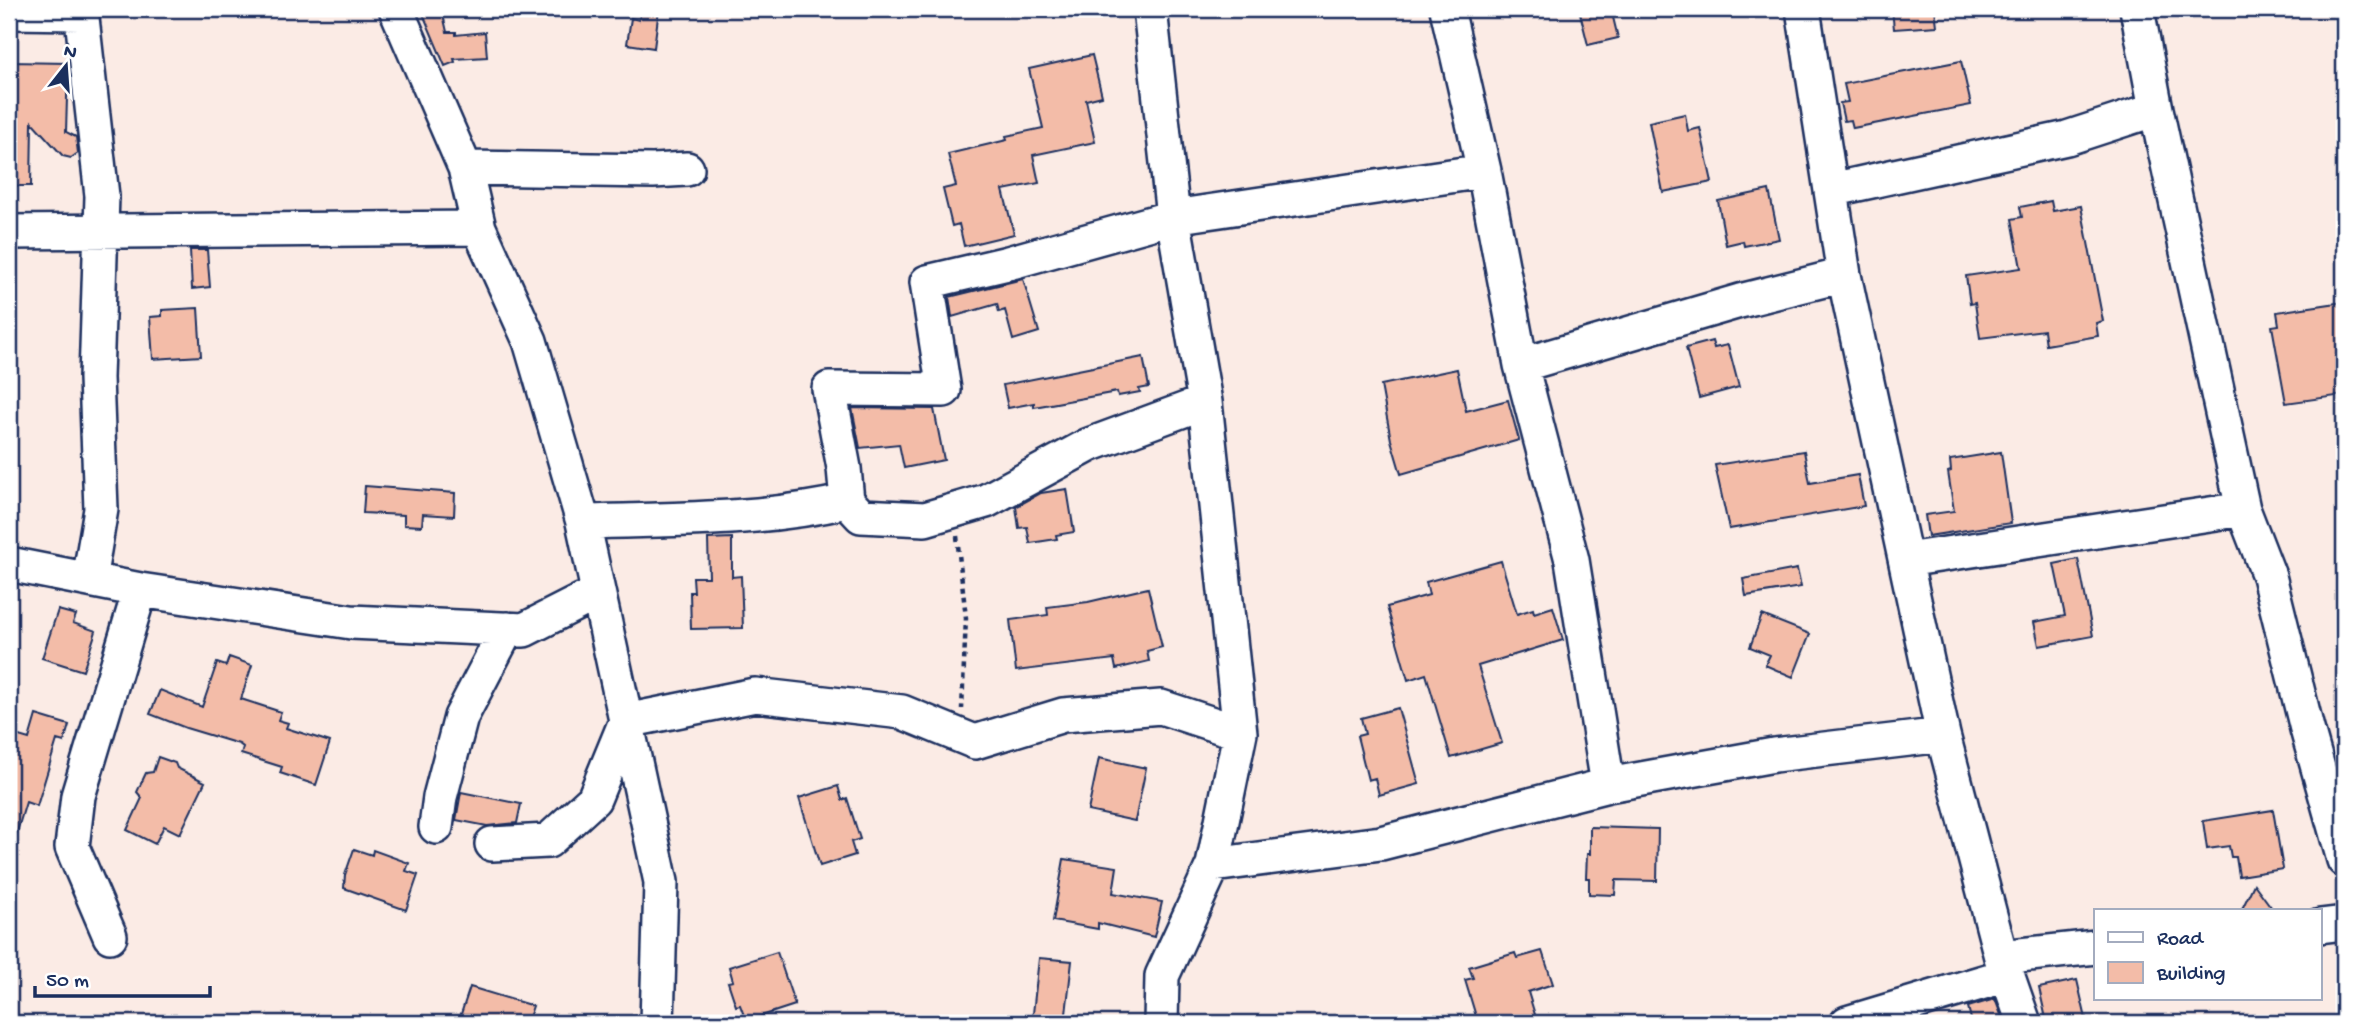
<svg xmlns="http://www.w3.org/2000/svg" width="2353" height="1032" font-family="'Gochi Hand',sans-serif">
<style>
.building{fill:#f3bca8;stroke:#1b2f5e;stroke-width:2}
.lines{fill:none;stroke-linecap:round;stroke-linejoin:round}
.minor-casing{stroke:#1b2f5e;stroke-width:38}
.path{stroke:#1b2f5e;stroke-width:4.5;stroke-dasharray:5 5;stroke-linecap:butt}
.minor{stroke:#fff;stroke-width:33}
</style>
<rect width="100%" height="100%" fill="#fbebe5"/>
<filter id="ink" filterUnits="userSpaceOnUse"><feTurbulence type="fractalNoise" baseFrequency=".0143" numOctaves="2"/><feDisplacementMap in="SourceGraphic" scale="14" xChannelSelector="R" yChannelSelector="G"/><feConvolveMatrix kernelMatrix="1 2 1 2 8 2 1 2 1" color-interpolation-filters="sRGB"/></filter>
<g filter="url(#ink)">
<path class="building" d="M 641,9 L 659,9 L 654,48 L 627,44 L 631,18 L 639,20 Z
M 1579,9 L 1611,9 L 1618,38 L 1588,45 Z
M 1892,9 L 1935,9 L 1937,26 L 1894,29 Z
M 442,10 L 447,32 L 456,32 L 456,35 L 485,32 L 487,57 L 454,59 L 455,62 L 445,66 L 423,14 Z
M 1092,55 L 1102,96 L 1086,100 L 1095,142 L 1033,155 L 1039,183 L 1003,190 L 1014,234 L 964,246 L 959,224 L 952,226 L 943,189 L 956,186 L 948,154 L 1007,140 L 1006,136 L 1043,128 L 1029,69 Z
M 1961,61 L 1971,105 L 1853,128 L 1851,120 L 1844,121 L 1840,103 L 1848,102 L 1844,84 Z
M 9,62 L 68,63 L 66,132 L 76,137 L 78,153 L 71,158 L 63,156 L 32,122 L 31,186 L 9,186 Z
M 1685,114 L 1688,131 L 1700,128 L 1712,182 L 1663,192 L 1649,122 Z
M 1769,190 L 1779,239 L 1744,246 L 1743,241 L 1726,245 L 1718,201 Z
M 2051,201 L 2053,211 L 2081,206 L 2103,321 L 2096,323 L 2098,336 L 2046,345 L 2044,330 L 1980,338 L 1975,303 L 1970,304 L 1966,276 L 2021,268 L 2012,219 L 2022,217 L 2020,207 Z
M 190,250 L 207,250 L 210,287 L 192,289 Z
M 1023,279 L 1039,332 L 1013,340 L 1005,310 L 999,312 L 997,304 L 952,317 L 949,297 Z
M 2344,302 L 2344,395 L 2286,403 L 2272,326 L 2279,325 L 2277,312 Z
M 198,308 L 201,356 L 153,359 L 150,317 L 162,316 L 162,310 Z
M 1712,341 L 1714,348 L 1728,345 L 1739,387 L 1699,398 L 1686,348 Z
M 1143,357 L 1149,387 L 1139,389 L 1140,392 L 1118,396 L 1117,392 L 1034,407 L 1034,403 L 1008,408 L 1003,385 Z
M 1457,369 L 1466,411 L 1508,400 L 1519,440 L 1401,474 L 1391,440 L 1381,385 Z
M 852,408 L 934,409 L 944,460 L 904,468 L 899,444 L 860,448 Z
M 1804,451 L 1810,483 L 1858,475 L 1864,506 L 1729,529 L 1715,465 Z
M 2001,452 L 2011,523 L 1928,536 L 1925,515 L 1954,511 L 1948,472 L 1951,471 L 1950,460 Z
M 365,486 L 455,493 L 454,516 L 423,514 L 422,526 L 404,525 L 404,515 L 363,513 Z
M 1067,489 L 1074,532 L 1056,535 L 1057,539 L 1030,543 L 1027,527 L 1019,528 L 1016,507 L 1041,493 Z
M 732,538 L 732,577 L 741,576 L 743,628 L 691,629 L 690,592 L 694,592 L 693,577 L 709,577 L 708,539 Z
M 2078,559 L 2093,636 L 2039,646 L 2034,622 L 2065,616 L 2054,564 Z
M 1501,561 L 1517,614 L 1533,609 L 1534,613 L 1553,607 L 1563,640 L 1478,666 L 1502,743 L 1451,758 L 1426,674 L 1408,680 L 1387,607 L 1429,595 L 1426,582 Z
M 1797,569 L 1801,587 L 1746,596 L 1743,579 Z
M 1148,588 L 1162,647 L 1147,651 L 1149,661 L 1116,669 L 1114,659 L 1016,671 L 1010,620 L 1048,615 L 1047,607 L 1088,602 Z
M 58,610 L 76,615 L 73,623 L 96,631 L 83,671 L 42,658 Z
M 1762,615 L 1810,634 L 1793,677 L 1765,665 L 1770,655 L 1750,647 Z
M 229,657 L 252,665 L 241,699 L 281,712 L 278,720 L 288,723 L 286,728 L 330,742 L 316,785 L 280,773 L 282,767 L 241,754 L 243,747 L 239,744 L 186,728 L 150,714 L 160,690 L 202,707 L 217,663 L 226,666 Z
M 1398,708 L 1419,784 L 1379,795 L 1375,778 L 1368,780 L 1357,736 L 1365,734 L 1361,718 Z
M 36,715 L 69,725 L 64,742 L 57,740 L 37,806 L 26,802 L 13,845 L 9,844 L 9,733 L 29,739 Z
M 158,757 L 175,763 L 177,768 L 205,782 L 180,834 L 164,826 L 155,844 L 127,830 L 142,798 L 137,792 L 146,773 L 153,772 Z
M 1099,758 L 1146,768 L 1135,821 L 1088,811 Z
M 838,786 L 842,800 L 847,798 L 860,839 L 851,842 L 855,855 L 820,866 L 799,798 Z
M 461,792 L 521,804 L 517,823 L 487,826 L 456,820 Z
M 2273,810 L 2283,869 L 2239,876 L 2236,857 L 2231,857 L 2229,846 L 2207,849 L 2203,821 Z
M 1590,827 L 1658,829 L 1657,881 L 1616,880 L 1615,895 L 1589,894 L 1589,878 L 1586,878 L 1587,854 L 1590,854 Z
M 354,849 L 372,855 L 373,850 L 409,863 L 406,871 L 418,875 L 406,910 L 344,888 L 345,875 Z
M 1064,859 L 1117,867 L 1113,893 L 1162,902 L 1154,937 L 1098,923 L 1098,929 L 1053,921 Z
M 2254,884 L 2274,911 L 2241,911 Z
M 1542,951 L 1553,984 L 1528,992 L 1536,1018 L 1517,1023 L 1478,1023 L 1465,980 L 1473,978 L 1469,967 L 1515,953 L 1517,958 Z
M 777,952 L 795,1005 L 746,1021 L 740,1005 L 736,1006 L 728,982 L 733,981 L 729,967 Z
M 1039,958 L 1072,961 L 1065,1023 L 1032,1023 Z
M 2077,980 L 2087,1023 L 2047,1023 L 2039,988 Z
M 470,987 L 533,1006 L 527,1023 L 458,1023 Z
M 1995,999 L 2004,1023 L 1972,1023 L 1968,1007 Z"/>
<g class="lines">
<g class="minor-casing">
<path id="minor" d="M 81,9 L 102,196 L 96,378 L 101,509 L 89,580
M 396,9 L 465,168 L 479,228 L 530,341 L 583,522 L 661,882 L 657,1023
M 1150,9 L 1173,217 L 1205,402 L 1240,733 L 1213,865 L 1162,976 L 1161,1023
M 1447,9 L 1484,171 L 1521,365 L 1572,560 L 1608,785
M 1803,9 L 1844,275 L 1943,735 L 2001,957 L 2024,1023
M 2137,9 L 2156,109 L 2243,509 L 2269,576 L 2307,729 L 2344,860
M 9,12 L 80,13
M 465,168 L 653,171 L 687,169
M 1831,190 L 2067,138 L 2156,109
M 9,232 L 479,228
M 1521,365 L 1740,301 L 1844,275
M 847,501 L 861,516 L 925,519 L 986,501 L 1089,445 L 1205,402
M 583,522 C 671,519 761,521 847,501 L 844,468 L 829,389 L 944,390 L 927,282 L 1008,263 L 1173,217 L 1484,171
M 1906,560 L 2243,509
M 9,564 L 140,590 L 351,622 L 524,630 L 583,600 L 598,600
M 436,827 L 440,797 L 461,717 L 507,629
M 492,844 L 548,841 L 594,799 L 626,721 L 755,695 L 902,712 L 975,742 L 1063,715 L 1161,707 L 1240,733
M 1213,865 L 1381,843 L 1608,785 L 1774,755 L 1943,735
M 2320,926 L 2344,923
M 110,936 L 72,847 L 78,796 L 140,590
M 2001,957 L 2096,947
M 1847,1023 L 2007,975"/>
</g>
<path class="path" d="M 957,536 L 966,618 L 962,709"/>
<use href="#minor" class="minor"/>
</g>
</g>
<rect width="2353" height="1032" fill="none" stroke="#fff" stroke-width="35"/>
<rect x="18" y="18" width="2318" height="997" fill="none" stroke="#1b2f5e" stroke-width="2.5" filter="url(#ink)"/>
<rect x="2094" y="909" width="228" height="91" fill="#ffffff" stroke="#a4acbf" stroke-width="2"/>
<rect x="2108" y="932" width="35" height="10" fill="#ffffff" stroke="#a4acbf" stroke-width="2"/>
<text x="2157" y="944" font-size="21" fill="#1b2f5e">Road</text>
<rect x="2108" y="962" width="35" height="21" fill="#f3bca8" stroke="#a4acbf" stroke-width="2"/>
<text x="2157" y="979" font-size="21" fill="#1b2f5e">Building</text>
<g transform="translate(66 66) rotate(17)" stroke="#ffffff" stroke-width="5" paint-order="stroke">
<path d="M0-5L12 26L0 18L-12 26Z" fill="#1b2f5e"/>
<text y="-10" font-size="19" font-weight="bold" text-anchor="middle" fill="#1b2f5e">N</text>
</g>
<path d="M35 986v10h175v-10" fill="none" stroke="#1b2f5e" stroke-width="3.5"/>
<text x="46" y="986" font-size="21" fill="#1b2f5e" stroke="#ffffff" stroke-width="5" paint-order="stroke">50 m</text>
</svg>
